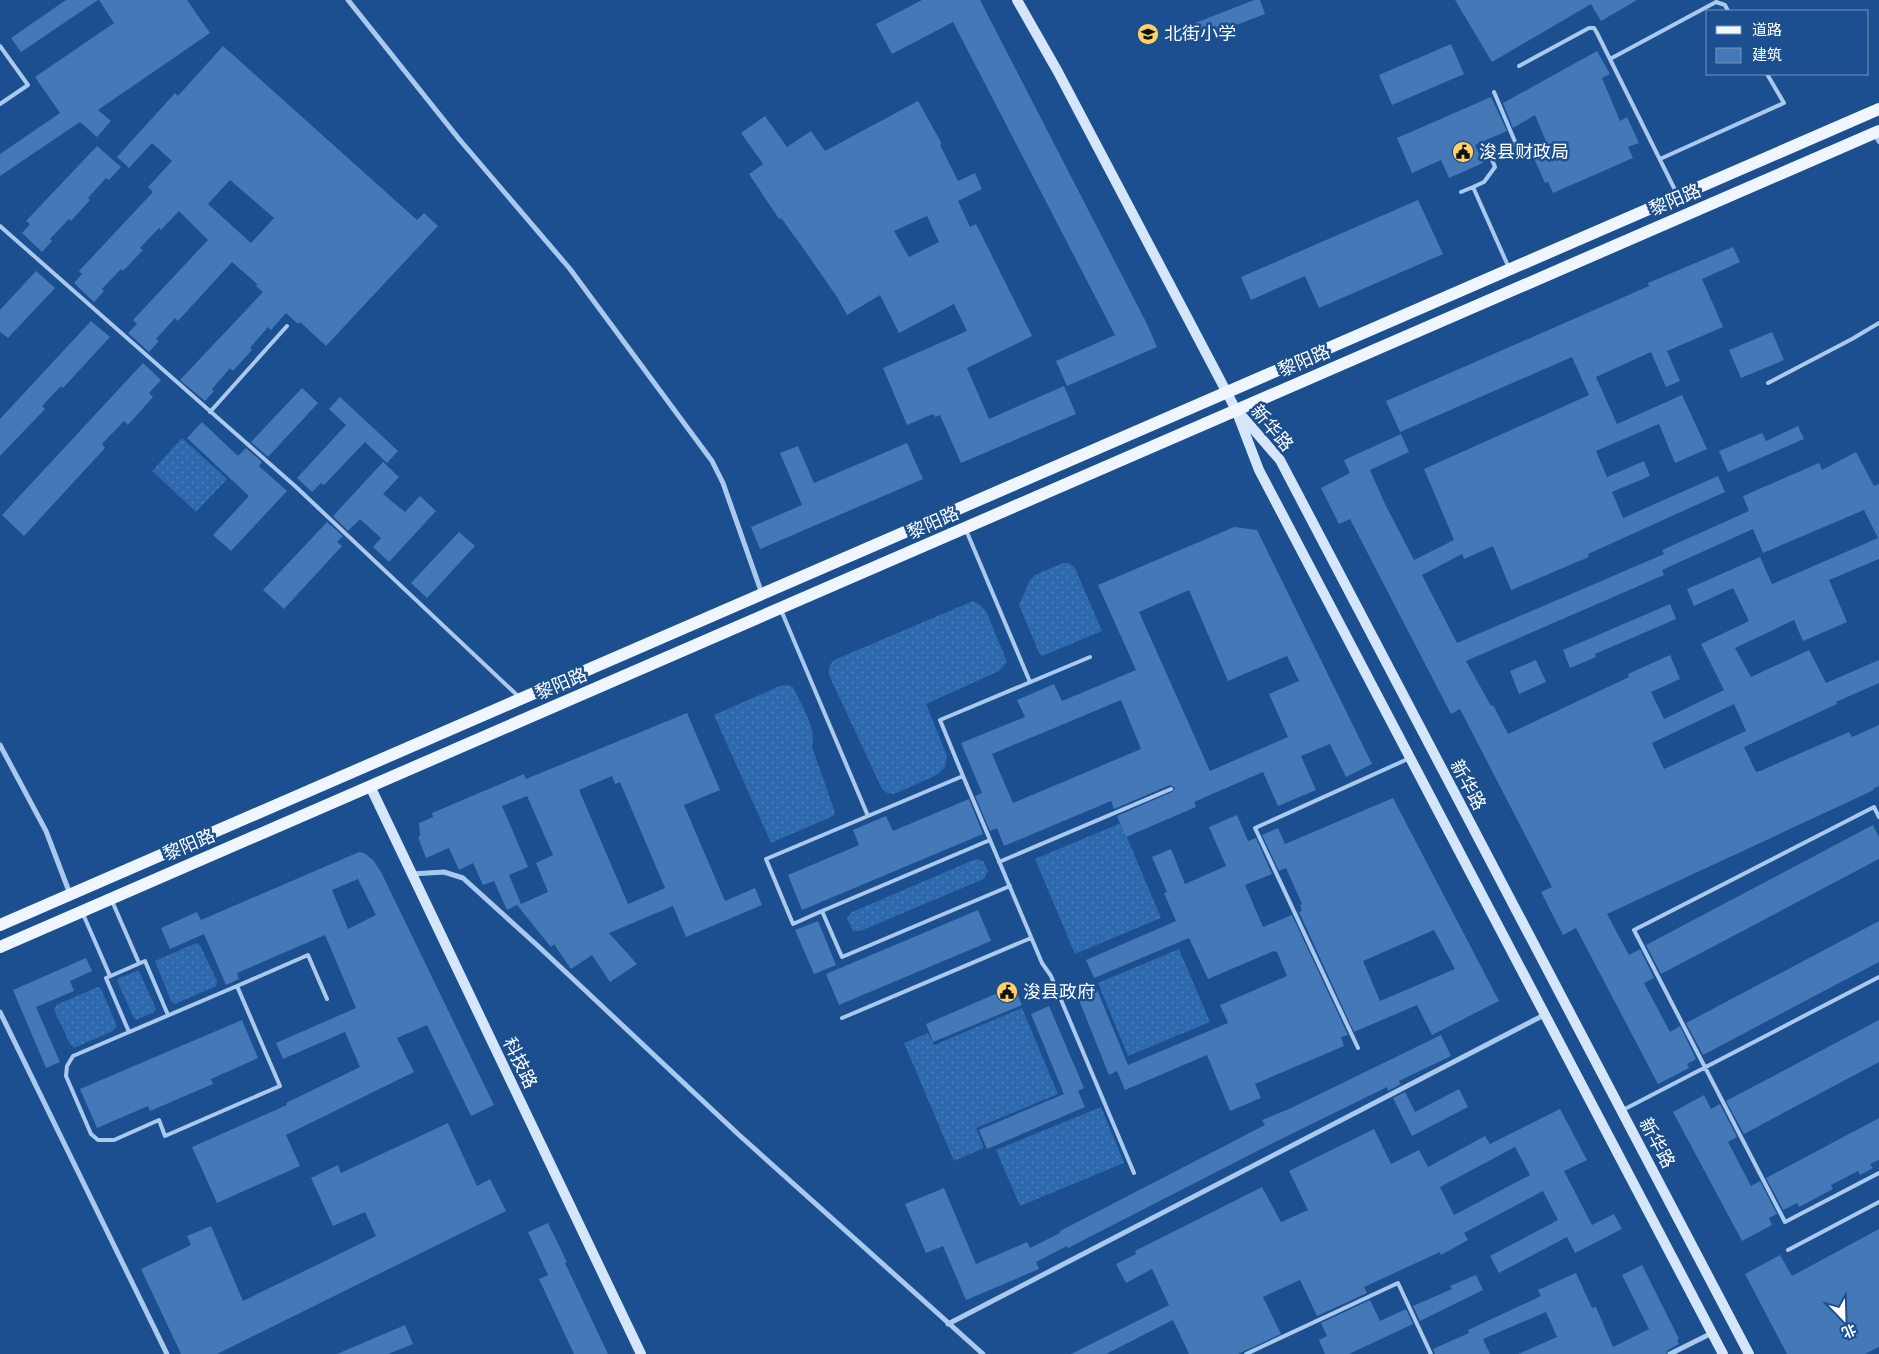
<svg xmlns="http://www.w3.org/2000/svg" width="1879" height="1354" font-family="'Varela Round','Noto Sans SC',sans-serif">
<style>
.grass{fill:url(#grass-dots)}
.building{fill:#4478b7;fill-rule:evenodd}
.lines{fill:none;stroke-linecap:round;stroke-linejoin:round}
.lane{stroke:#a9c9ee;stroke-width:4}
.street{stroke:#a9c9ee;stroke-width:5}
.secondary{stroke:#d6e6fa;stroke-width:10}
.primary{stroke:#f0f6ff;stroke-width:12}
.labels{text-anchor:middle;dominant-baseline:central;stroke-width:5;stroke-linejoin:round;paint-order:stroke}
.poi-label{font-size:18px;fill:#fff;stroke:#1b4f8f;text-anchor:start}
.street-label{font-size:18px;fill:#fff;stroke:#1b4f8f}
</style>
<defs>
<pattern id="grass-dots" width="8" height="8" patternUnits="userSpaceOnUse" patternTransform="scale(1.25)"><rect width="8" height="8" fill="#2e69ad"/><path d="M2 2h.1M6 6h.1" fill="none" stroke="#4d80b9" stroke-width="1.8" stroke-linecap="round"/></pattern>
</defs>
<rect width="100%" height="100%" fill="#1b4f8f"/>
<path class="grass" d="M 182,438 L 227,479 L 196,512 L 152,471 Z
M 1063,563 L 1069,563 L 1075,568 L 1102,631 L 1042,656 L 1039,653 L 1019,605 L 1030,580 L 1035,575 Z
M 973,601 L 980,605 L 986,611 L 1007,662 L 999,671 L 926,704 L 947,756 L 945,767 L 937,775 L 894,794 L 887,793 L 882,789 L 829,675 C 828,669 830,664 834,660 Z
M 788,685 L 793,687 C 801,704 817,728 812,747 L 835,812 L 833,816 L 771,843 L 714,715 L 780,686 Z
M 1121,823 L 1161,918 L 1075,954 L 1035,859 Z
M 976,859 L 983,861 L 988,871 L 984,879 L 860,931 L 853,931 L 847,918 L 852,912 Z
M 196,943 L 200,945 L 217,981 L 216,986 L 175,1004 L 171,1001 L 155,961 Z
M 1179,949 L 1210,1022 L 1128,1056 L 1098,983 Z
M 137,971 L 139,971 L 156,1009 L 154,1012 L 136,1020 L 134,1018 L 117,981 L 119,978 Z
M 98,987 L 101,989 L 117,1026 L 113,1031 L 74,1048 L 70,1044 L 54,1010 L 56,1005 Z
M 1022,1008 L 1058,1094 L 976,1128 L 984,1148 L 954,1161 L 904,1043 L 928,1033 L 934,1045 Z
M 1101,1107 L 1124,1163 L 1020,1206 L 996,1150 Z"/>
<path class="building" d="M 66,0 L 98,0 L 21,52 L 11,38 Z
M 99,0 L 187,0 L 210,33 L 98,110 L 111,121 L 97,137 L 80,122 L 0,176 L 0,154 L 60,113 L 35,77 L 114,23 Z
M 922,0 L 980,0 L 1146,322 L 1157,347 L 1067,386 L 1056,361 L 1115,335 L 953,22 L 892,54 L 876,24 Z
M 1254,0 L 1260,0 L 1265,14 L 1197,40 L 1190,25 Z
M 1455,0 L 1637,0 L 1601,21 L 1591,4 L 1492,62 Z
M 1451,44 L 1464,74 L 1392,105 L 1379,75 Z
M 223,46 L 417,220 L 424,213 L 438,226 L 326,346 L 300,322 L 298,324 L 286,313 L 271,330 L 268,327 L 250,348 L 252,350 L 233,371 L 230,368 L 212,389 L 214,391 L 205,401 L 180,380 L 263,292 L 256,286 L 257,284 L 232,262 L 178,321 L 175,318 L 156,339 L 159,341 L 149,352 L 128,333 L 137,324 L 133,320 L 208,240 L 179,211 L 161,230 L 159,228 L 140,248 L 143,250 L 123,271 L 121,269 L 102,289 L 104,291 L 94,302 L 74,283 L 82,274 L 79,271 L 153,192 L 148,187 L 172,161 L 152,143 L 129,168 L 117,157 L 175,93 L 178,96 ZM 230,180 L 274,218 L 251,243 L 208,204 Z
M 1597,51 L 1610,74 L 1602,78 L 1620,121 L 1627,117 L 1639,143 L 1628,147 L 1633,158 L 1553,193 L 1548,182 L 1545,183 L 1534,158 L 1550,151 L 1535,115 L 1513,128 L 1503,103 Z
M 1491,97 L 1507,131 L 1475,145 L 1483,163 L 1449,178 L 1441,160 L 1412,173 L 1397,138 Z
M 918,101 L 942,144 L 940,145 L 958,181 L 975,173 L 982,189 L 958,201 L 970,227 L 976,224 L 1032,336 L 967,368 L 989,419 L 1064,386 L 1076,414 L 961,463 L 940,415 L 935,417 L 933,414 L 907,425 L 883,368 L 967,331 L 954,304 L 899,333 L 880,295 L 847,315 L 837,297 L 803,248 L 781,218 L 779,219 L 749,174 L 763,164 L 741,133 L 765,116 L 787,147 L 811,131 L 825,151 ZM 927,216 L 939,242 L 909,257 L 894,231 Z
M 97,146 L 121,167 L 109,180 L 106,178 L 88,198 L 90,200 L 71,221 L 69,219 L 50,239 L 52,241 L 42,252 L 22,233 L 30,224 L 26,221 Z
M 1418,200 L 1443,254 L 1319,308 L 1305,276 L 1251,300 L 1241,277 Z
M 1733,247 L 1740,262 L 1702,279 L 1723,327 L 1667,351 L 1680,381 L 1666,387 L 1651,352 L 1596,377 L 1617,424 L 1682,395 L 1707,449 L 1675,463 L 1659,424 L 1596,451 L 1607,477 L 1644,461 L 1650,476 L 1612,492 L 1623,518 L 1718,476 L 1725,492 L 1588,554 L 1589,557 L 1511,590 L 1493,546 L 1464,559 L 1462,554 L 1422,575 L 1457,643 L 1664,554 L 1662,550 L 1749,511 L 1743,496 L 1819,463 L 1822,470 L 1856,452 L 1874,486 L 1879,484 L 1879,559 L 1829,580 L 1847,622 L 1803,641 L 1794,620 L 1735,648 L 1751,677 L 1809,650 L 1826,683 L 1879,660 L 1879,683 L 1836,702 L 1837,704 L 1744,747 L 1756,772 L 1760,771 L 1849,732 L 1852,737 L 1879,725 L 1879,786 L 1873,789 L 1874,790 L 1607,914 L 1629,955 L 1640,949 L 1654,978 L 1644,983 L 1670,1032 L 1680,1026 L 1696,1059 L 1687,1064 L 1689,1068 L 1658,1084 L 1576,928 L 1563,935 L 1541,892 L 1552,887 L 1460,709 L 1451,714 L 1350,519 L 1339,524 L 1321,488 L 1350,473 L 1344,460 L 1401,434 L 1409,452 L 1370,470 L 1385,504 L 1414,560 L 1454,540 L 1424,469 L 1589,395 L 1572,357 L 1400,432 L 1386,401 L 1649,286 L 1648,283 ZM 1864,510 L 1878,538 L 1772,584 L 1760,557 L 1687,589 L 1694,606 L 1733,588 L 1749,621 L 1701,644 L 1724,690 L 1664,719 L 1651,692 L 1680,679 L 1670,655 L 1628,674 L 1629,677 L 1508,734 L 1493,705 L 1491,706 L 1466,661 L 1664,575 L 1662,570 L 1753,529 L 1763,553 ZM 1734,704 L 1746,731 L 1664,769 L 1652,743 Z
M 36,271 L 55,288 L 8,338 L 0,332 L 0,310 Z
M 91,321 L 110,337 L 63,388 L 61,386 L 42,406 L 45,409 L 0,456 L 0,419 Z
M 1772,332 L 1784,360 L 1741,378 L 1729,350 Z
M 143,363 L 161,380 L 149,393 L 153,397 L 128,425 L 124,421 L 102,444 L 105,448 L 24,536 L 2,515 Z
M 302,388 L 318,403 L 268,457 L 251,442 Z
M 340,397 L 398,451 L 387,463 L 365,442 L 324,485 L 321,483 L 312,492 L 297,478 L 346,425 L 329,409 Z
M 202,422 L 238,456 L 246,448 L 262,462 L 259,466 L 287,491 L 231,551 L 213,535 L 249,496 L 187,438 Z
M 1798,426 L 1804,439 L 1728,472 L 1719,451 L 1762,433 L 1766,441 Z
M 907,443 L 923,479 L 760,549 L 751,527 L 802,505 L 780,453 L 798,446 L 814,483 Z
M 383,462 L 399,477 L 383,494 L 405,512 L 420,496 L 436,511 L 389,562 L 373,547 L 381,538 L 360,519 L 348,531 L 333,516 Z
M 327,522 L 343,536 L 337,542 L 342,546 L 284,609 L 263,590 Z
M 1234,527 L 1257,530 L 1372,764 L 1346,777 L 1330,744 L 1301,756 L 1316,790 L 1278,806 L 1263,772 L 1194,802 L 1196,807 L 1126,837 L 1117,816 L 1172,792 L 1175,788 L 1170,785 L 1114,809 L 1111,801 L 1004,846 L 997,828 L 990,831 L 975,796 L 982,793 L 961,743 L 1025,717 L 1017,700 L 1054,684 L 1062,701 L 1136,670 L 1098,585 ZM 1189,590 L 1228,681 L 1287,656 L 1299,681 L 1269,694 L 1288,737 L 1210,771 L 1139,612 ZM 1121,700 L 1141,749 L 1013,803 L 992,754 Z
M 459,532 L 475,546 L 427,598 L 411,583 Z
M 1670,604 L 1676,619 L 1595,654 L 1596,657 L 1570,668 L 1563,650 Z
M 1536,660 L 1546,682 L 1519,694 L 1510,671 Z
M 687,713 L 720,790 L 684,805 L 725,901 L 755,888 L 762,905 L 686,937 L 673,906 L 609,933 L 637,964 L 610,982 L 592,955 L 571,969 L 554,944 L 551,947 L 517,905 L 507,910 L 494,881 L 483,885 L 473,863 L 459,870 L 449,848 L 426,858 L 418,837 L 420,836 L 419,823 L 433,817 L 432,813 L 524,774 L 526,779 ZM 612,776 L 615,784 L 620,782 L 665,888 L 628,904 L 579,790 ZM 527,796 L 553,855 L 536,863 L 548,892 L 521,904 L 509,875 L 528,867 L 502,806 Z
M 1393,798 L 1499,1001 L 1432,1035 L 1417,1005 L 1354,1032 L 1299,912 L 1302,911 L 1300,905 L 1302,904 L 1286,868 L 1279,871 L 1262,835 L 1278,828 L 1285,844 ZM 1434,930 L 1455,969 L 1380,1001 L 1363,961 Z
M 969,799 L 983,834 L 802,910 L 788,875 L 859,845 L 853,830 L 886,816 L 893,831 Z
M 1237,815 L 1248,841 L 1256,838 L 1272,874 L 1245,885 L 1263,927 L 1292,915 L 1348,1035 L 1341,1037 L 1344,1046 L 1255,1084 L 1261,1098 L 1230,1111 L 1207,1055 L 1125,1090 L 1117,1071 L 1109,1075 L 1077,995 L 1096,987 L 1128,1065 L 1228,1023 L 1220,1005 L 1287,976 L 1277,952 L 1274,951 L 1208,979 L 1189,938 L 1094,978 L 1086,960 L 1176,921 L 1164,893 L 1167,892 L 1152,857 L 1171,849 L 1185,884 L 1226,866 L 1209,827 Z
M 1873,825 L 1879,837 L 1879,859 L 1661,974 L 1646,945 Z
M 359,852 L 364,853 L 373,860 L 381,872 L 494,1105 L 471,1116 L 427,1025 L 397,1038 L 414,1072 L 286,1135 L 300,1166 L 217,1203 L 192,1147 L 287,1105 L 286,1103 L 360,1067 L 345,1032 L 283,1059 L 276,1043 L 356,1008 L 325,935 L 237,973 L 239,979 L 226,985 L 204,934 L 170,949 L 161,928 L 197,912 L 201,920 ZM 358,879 L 376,915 L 348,929 L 332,890 Z
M 978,910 L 991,941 L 839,1005 L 826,974 Z
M 818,921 L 836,965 L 814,974 L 795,930 Z
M 1879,921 L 1879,962 L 1703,1055 L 1686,1023 Z
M 86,958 L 92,971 L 70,981 L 74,991 L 36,1007 L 60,1062 L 46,1068 L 13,990 Z
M 1014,986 L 1022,1005 L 933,1042 L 926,1024 Z
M 1049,1006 L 1084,1088 L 1078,1091 L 1085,1107 L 987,1149 L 979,1130 L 1064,1094 L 1031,1014 Z
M 242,1020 L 258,1058 L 211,1079 L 213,1084 L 150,1111 L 148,1106 L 97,1128 L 80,1089 Z
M 1879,1020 L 1879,1062 L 1744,1134 L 1726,1101 Z
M 1441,1035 L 1451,1056 L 1399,1081 L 1401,1084 L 1388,1091 L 1387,1087 L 1267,1146 L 1068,1248 L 1067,1246 L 1036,1262 L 1039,1269 L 966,1300 L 943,1246 L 926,1253 L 905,1204 L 944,1188 L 976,1264 L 1027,1242 L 1030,1248 L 1060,1233 L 1060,1231 L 1265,1125 L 1262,1120 L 1289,1109 Z
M 1459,1089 L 1468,1107 L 1412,1136 L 1393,1098 L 1405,1092 L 1415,1112 Z
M 1704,1095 L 1711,1109 L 1720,1104 L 1737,1137 L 1728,1142 L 1751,1186 L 1760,1181 L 1777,1214 L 1769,1218 L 1772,1225 L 1742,1241 L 1673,1112 Z
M 1560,1109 L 1587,1160 L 1564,1171 L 1592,1225 L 1614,1214 L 1622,1229 L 1575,1253 L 1567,1237 L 1499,1273 L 1490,1256 L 1558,1220 L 1543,1191 L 1464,1233 L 1468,1240 L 1441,1255 L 1440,1252 L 1364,1287 L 1367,1293 L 1317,1316 L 1300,1280 L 1263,1297 L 1281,1334 L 1238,1354 L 1189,1354 L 1173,1320 L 1106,1354 L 1071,1354 L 1169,1305 L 1152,1269 L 1126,1283 L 1116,1264 L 1136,1254 L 1135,1251 L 1262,1187 L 1281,1222 L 1308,1210 L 1289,1171 L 1374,1129 L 1391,1164 L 1419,1150 L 1428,1167 L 1485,1136 L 1490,1144 ZM 1515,1147 L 1530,1175 L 1454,1215 L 1440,1187 Z
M 1879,1118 L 1879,1160 L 1870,1164 L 1873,1168 L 1860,1175 L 1858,1171 L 1831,1185 L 1833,1189 L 1799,1207 L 1797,1203 L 1783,1210 L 1766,1178 Z
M 448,1123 L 477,1186 L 490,1179 L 506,1211 L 217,1354 L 181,1354 L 141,1269 L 191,1245 L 187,1236 L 211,1226 L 243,1301 L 376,1236 L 365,1212 L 333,1226 L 311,1178 L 338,1165 L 341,1173 Z
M 548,1223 L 567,1262 L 565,1263 L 608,1354 L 574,1354 L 539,1279 L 548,1275 L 528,1232 Z
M 1879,1229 L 1879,1347 L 1865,1354 L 1787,1354 L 1745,1274 L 1780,1255 L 1792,1276 Z
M 1642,1265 L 1679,1339 L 1677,1340 L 1679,1344 L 1668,1350 L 1666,1354 L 1518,1354 L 1557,1337 L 1546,1312 L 1483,1339 L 1490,1354 L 1435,1354 L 1433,1349 L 1469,1333 L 1468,1330 L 1541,1296 L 1538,1290 L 1576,1273 L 1592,1308 L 1596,1307 L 1613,1347 L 1649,1329 L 1622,1275 Z
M 1476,1275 L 1483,1290 L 1420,1321 L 1413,1306 L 1452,1289 L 1450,1286 Z
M 1370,1300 L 1380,1321 L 1406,1309 L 1413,1324 L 1349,1354 L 1325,1354 L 1319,1340 L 1327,1336 L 1321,1323 Z
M 405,1325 L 413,1344 L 388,1354 L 337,1354 Z"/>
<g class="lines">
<path class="lane" d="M 0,46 L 28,85 L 0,104
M 1610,59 L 1716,2 L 1725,5 L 1728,11
M 1519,66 L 1589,28 L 1594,28 L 1597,33 L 1677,194
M 1494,92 L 1516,144 L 1490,155 L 1495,167 L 1484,182 L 1473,187 L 1509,268
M 1875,135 L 1879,142
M 1660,159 L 1784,103 L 1767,74
M 1461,192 L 1473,187
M 0,226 L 295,486 L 518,696
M 1768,383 L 1852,339 L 1879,323
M 210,412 L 287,326
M 966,530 L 1030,682
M 781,610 L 868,816 L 963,776 L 1042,963 L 1051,976 L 1134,1173
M 963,776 L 940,720 L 1090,657
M 1879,817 L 1874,807 L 1634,930 L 1785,1222 L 1879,1173
M 990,840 L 822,911 L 842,957 L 1010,886
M 999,862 L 1171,789
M 112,901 L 139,963
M 822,911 L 793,924 L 766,859 L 868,816
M 83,914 L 110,976
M 237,986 L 280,1086 L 165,1136 L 159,1120 L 114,1140 L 98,1140 L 91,1134 L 66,1076 L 67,1066 L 73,1056 Z
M 237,986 L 308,955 L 327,999
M 842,1018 L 1031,938
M 129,1032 L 106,978 L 145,961 L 168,1015
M 1358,1048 L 1255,828 L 1410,758
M 1621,1111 L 1879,977
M 1788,1250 L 1879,1202
M 1246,1354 L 1398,1283 L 1431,1354"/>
<path class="street" d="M 348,0 L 459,139 L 570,269 L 712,461 L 723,483 L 762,594
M 0,745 L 46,831 L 70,894
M 412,874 L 444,872 L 463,878 L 538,946 L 738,1134 L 983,1354
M 0,1012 L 167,1354
M 948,1324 L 1544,1015
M 1670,1354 L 1712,1333"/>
<path class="secondary" d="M 1017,0 L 1058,72 L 1236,410 L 1259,470 L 1723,1354
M 1242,416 L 1280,460 L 1749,1354
M 370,786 L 641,1354"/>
<path class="primary" d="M 0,925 L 1879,109
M 0,947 L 1879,131"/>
</g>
<defs>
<g id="school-disc" transform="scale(1.125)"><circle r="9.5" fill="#ffd166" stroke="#1b4f8f"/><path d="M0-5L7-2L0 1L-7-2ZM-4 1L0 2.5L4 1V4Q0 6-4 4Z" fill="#111"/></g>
<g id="civic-disc" transform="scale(1.125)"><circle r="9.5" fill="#ffd166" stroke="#1b4f8f"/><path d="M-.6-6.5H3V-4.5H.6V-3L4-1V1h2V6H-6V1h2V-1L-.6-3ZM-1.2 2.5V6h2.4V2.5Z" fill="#111"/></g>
</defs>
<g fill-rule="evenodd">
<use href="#school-disc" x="1148" y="34"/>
<use href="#civic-disc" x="1463" y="152"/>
<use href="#civic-disc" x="1007" y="992"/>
</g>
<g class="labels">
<g class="poi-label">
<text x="1164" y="34">北街小学</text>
<text x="1479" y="152">浚县财政局</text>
<text x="1023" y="992">浚县政府</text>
</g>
<g class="street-label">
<text transform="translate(1675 200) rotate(-23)">黎阳路</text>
<text transform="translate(1304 361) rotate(-23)">黎阳路</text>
<text transform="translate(1272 428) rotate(50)">新华路</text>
<text transform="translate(933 523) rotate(-24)">黎阳路</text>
<text transform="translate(561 684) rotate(-23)">黎阳路</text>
<text transform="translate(1468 785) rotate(62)">新华路</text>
<text transform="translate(189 845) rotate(-23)">黎阳路</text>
<text transform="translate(520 1063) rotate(64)">科技路</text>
<text transform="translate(1657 1143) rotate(62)">新华路</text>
</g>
</g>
<rect x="1706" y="10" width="162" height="65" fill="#1b4f8f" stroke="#7695bc"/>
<rect x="1716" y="26" width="25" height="8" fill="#f0f6ff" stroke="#7695bc"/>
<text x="1752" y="35" font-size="15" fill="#ffffff">道路</text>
<rect x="1716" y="48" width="25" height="15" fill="#4478b7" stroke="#7695bc"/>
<text x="1752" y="60" font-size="15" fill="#ffffff">建筑</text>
<g transform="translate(1844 1319) rotate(157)" stroke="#1b4f8f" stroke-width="4" paint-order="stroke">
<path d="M0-4L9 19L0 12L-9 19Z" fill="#ffffff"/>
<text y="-8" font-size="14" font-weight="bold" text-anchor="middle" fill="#ffffff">北</text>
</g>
</svg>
